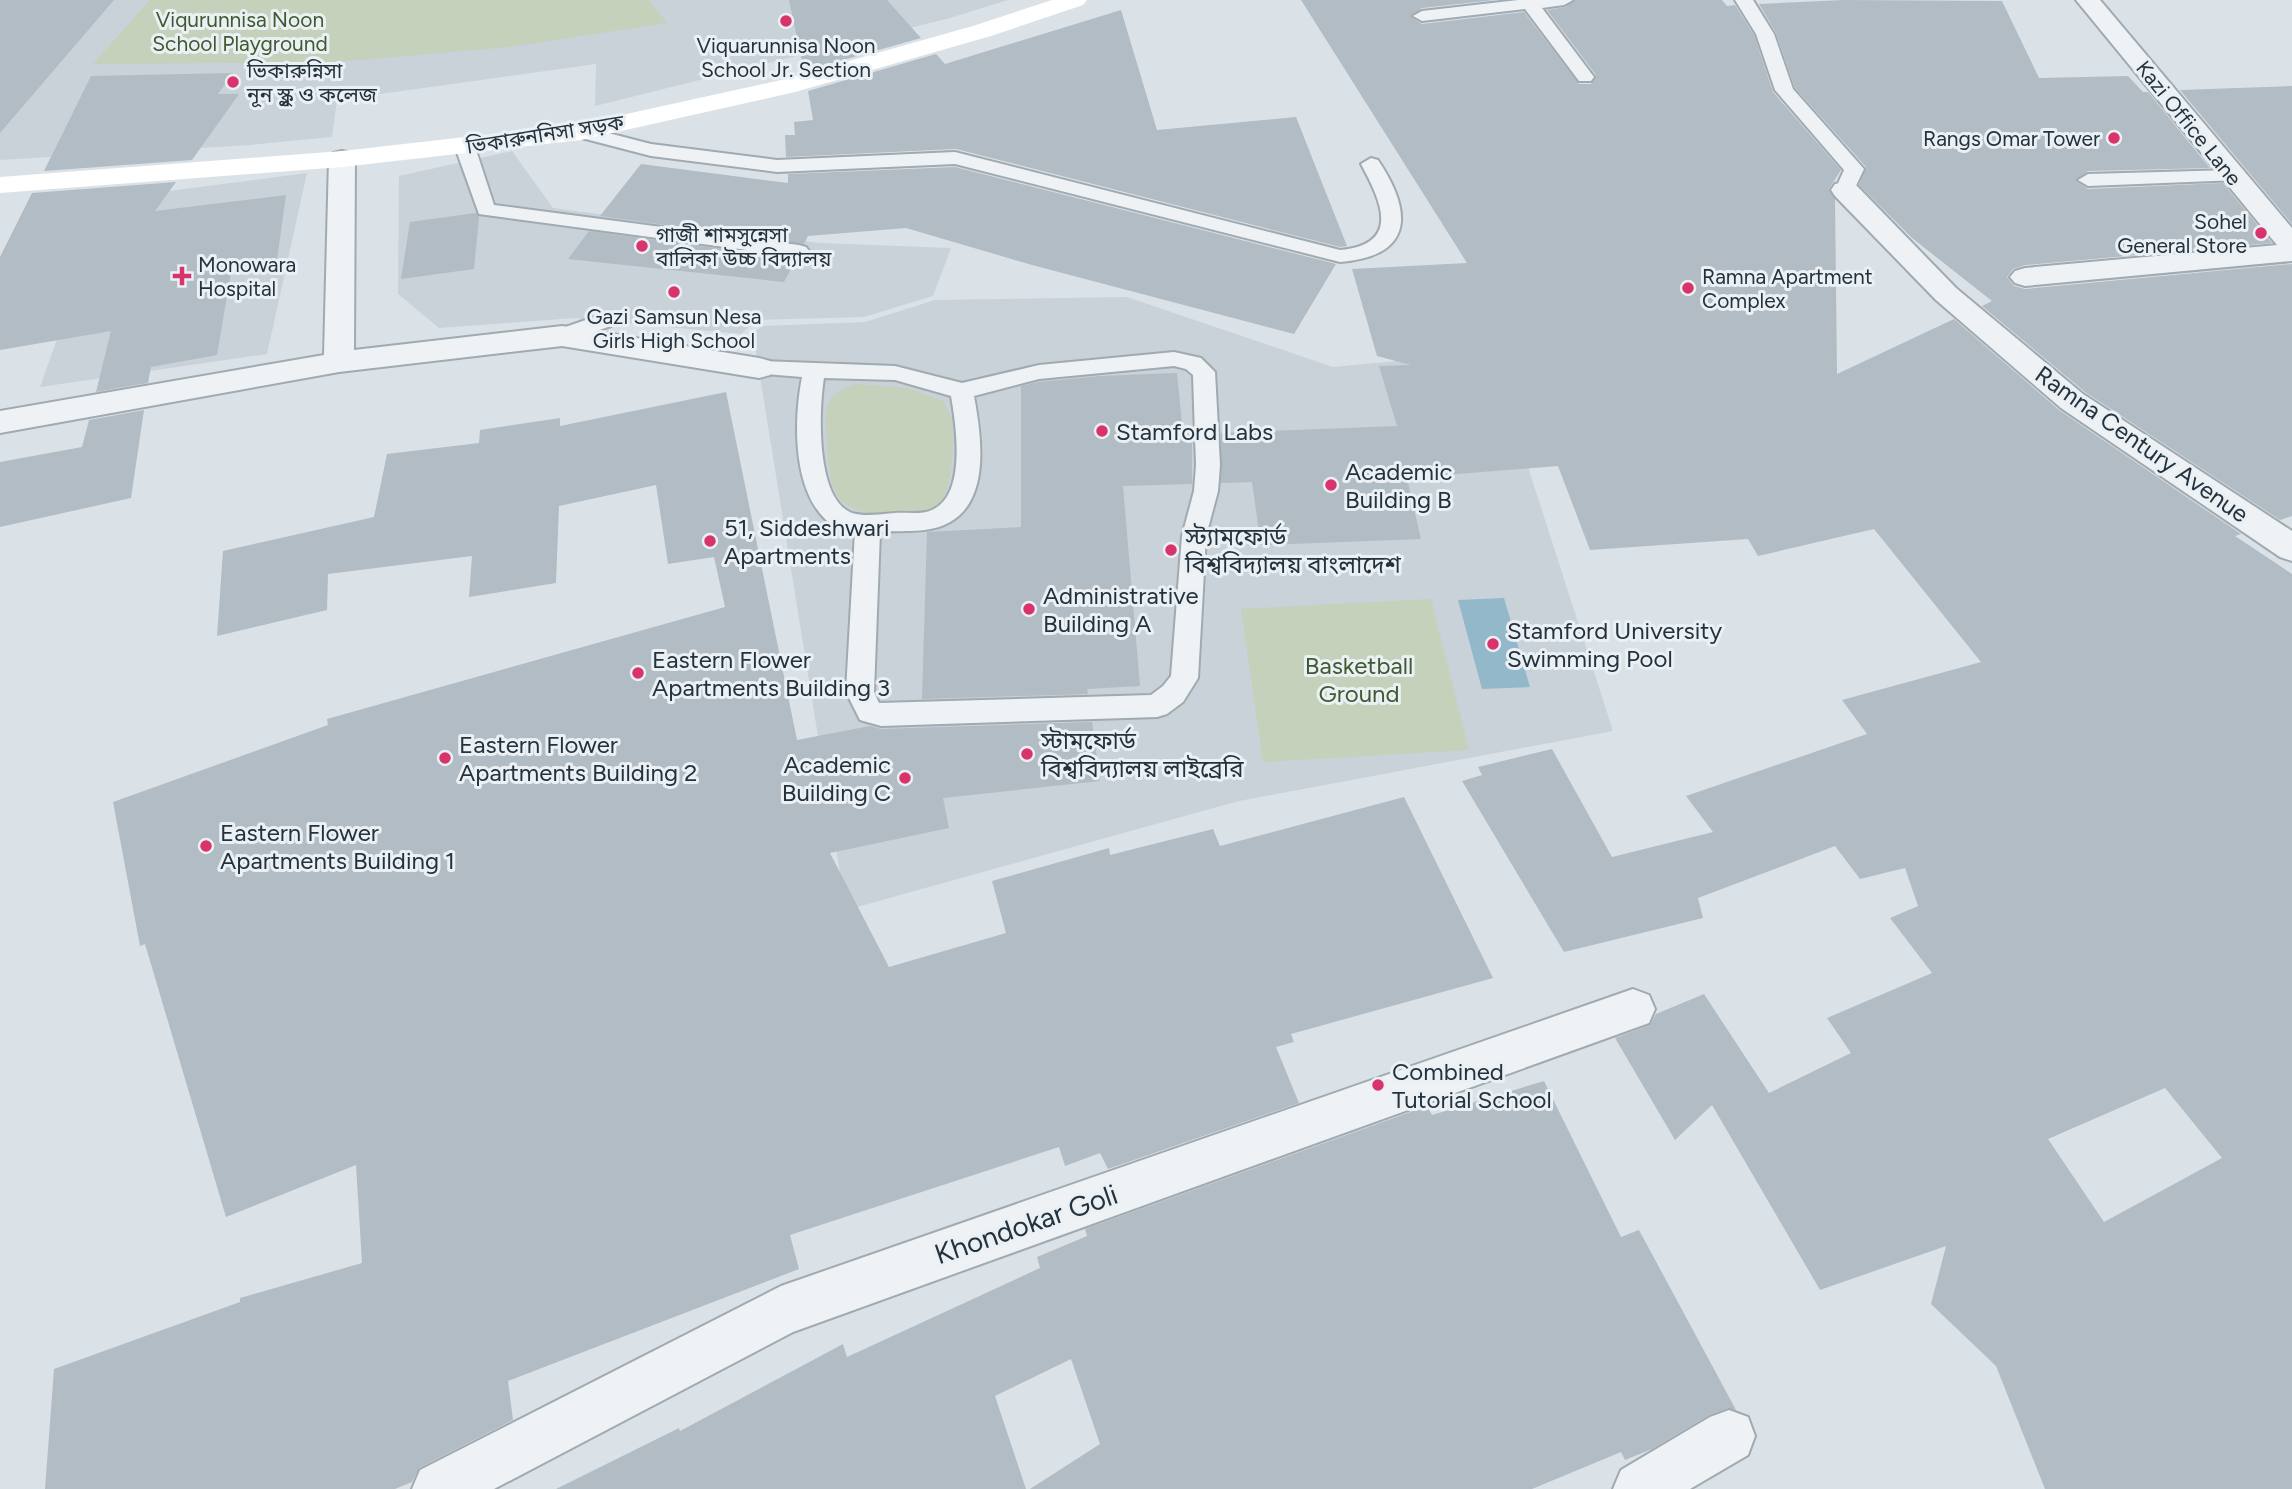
<svg xmlns="http://www.w3.org/2000/svg" width="2292" height="1489" font-family="Figtree,'Noto Sans Bengali',sans-serif">
<style>
.built{fill:#c9d1d9}
.green{fill:#c5d1bb}
.water{fill:#92b8ca}
.building{fill:#b2bcc4;fill-rule:evenodd}
.lines{fill:none;stroke-linecap:round;stroke-linejoin:round}
.lane-casing{stroke:#a0aab1;stroke-width:4}
.street-casing{stroke:#a0aab1;stroke-width:4}
.lane{fill:#eef2f5;fill-rule:evenodd}
.street{fill:#eef2f5;fill-rule:evenodd}
.secondary{fill:#fff;fill-rule:evenodd}
.poi-dot{fill:#d8346b;stroke:#eaf0f4;stroke-width:2.5}
.labels{text-anchor:middle;dominant-baseline:central;stroke-width:6;stroke-linejoin:round;paint-order:stroke}
.far-park-label{font-size:21px;fill:#405a30;stroke:#eaf0f4}
.far-poi-label{font-size:21px;fill:#24323e;stroke:#eaf0f4;text-anchor:start}
.far-street-label{font-size:21px;fill:#24323e;stroke:#eaf0f4}
.poi-label{font-size:24px;fill:#24323e;stroke:#eaf0f4;text-anchor:start}
.street-label{font-size:24px;fill:#24323e;stroke:#eaf0f4}
.park-label{font-size:24px;fill:#405a30;stroke:#eaf0f4}
.near-street-label{font-size:28px;fill:#24323e;stroke:#eaf0f4}
</style>
<rect width="100%" height="100%" fill="#dbe2e7"/>
<path class="built" d="M 0,0 L 1008,0 L 950,18 L 595,106 L 596,64 L 337,100 L 332,137 L 250,145 L 0,160 Z
M 512,151 L 553,208 L 820,243 L 951,248 L 933,296 L 864,317 L 757,320 L 741,334 L 575,318 L 439,328 L 398,294 L 399,176 Z
M 307,173 L 267,354 L 40,387 L 107,199 Z
M 1127,297 L 1333,367 L 1491,352 L 1613,731 L 1239,801 L 846,910 L 753,333 L 762,326 L 865,322 L 935,300 Z"/>
<path class="green" d="M 150,0 L 649,0 L 667,23 L 509,47 L 336,62 L 93,64 Z
M 857,384 L 907,388 L 943,401 C 947,407 950,414 952,421 C 956,437 951,492 940,504 C 922,524 856,519 840,499 C 827,482 828,451 826,431 C 824,402 829,392 857,384 Z
M 1431,599 L 1469,750 L 1263,762 L 1241,609 Z"/>
<path class="water" d="M 1504,598 L 1530,687 L 1482,689 L 1458,600 Z"/>
<path class="building" d="M 0,0 L 114,0 L 0,133 Z
M 789,0 L 887,0 L 921,38 L 804,71 Z
M 1301,0 L 1495,0 L 1422,8 L 1411,17 L 1422,24 L 1524,12 L 1579,84 L 1591,84 L 1596,75 L 1547,10 L 1565,7 L 1575,0 L 1722,0 L 1727,6 L 1735,5 L 1754,35 L 1773,92 L 1841,170 L 1829,189 L 1835,199 L 1837,374 L 1954,319 L 2059,410 L 2241,534 L 2235,536 L 2292,574 L 2292,1489 L 2045,1489 L 1996,1366 L 1931,1304 L 1946,1246 L 1820,1290 L 1712,1105 L 1675,1140 L 1615,1038 L 1650,1025 L 1656,1014 L 1704,994 L 1769,1093 L 1851,1053 L 1827,1018 L 1932,973 L 1890,918 L 1918,906 L 1905,868 L 1860,879 L 1835,846 L 1698,898 L 1703,918 L 1564,952 L 1462,781 L 1482,775 L 1478,767 L 1552,749 L 1612,857 L 1713,832 L 1686,796 L 1867,734 L 1842,700 L 1981,662 L 1874,529 L 1758,556 L 1748,539 L 1590,550 L 1558,466 L 1407,478 L 1421,539 L 1261,545 L 1252,482 L 1221,483 L 1221,433 L 1397,426 L 1379,366 L 1411,365 L 1377,356 L 1352,269 L 1467,263 ZM 2165,1088 L 2222,1158 L 2104,1222 L 2048,1139 Z
M 1844,0 L 2002,1 L 2039,78 L 2128,76 L 2143,92 L 2148,92 L 2210,168 L 2088,171 L 2076,181 L 2088,189 L 2223,183 L 2272,243 L 2025,265 L 2013,269 L 2007,277 L 2014,286 L 2025,289 L 2292,264 L 2292,516 L 2280,520 L 2085,392 L 1982,306 L 1992,301 L 1912,238 L 1859,185 L 1866,167 L 1795,88 L 1776,33 L 1759,4 Z
M 1121,10 L 1157,130 L 1296,117 L 1347,246 L 1340,247 L 956,149 L 786,157 L 785,135 L 795,135 L 794,122 L 813,120 L 808,91 L 936,54 L 945,64 Z
M 233,73 L 218,94 L 239,94 L 192,160 L 44,171 L 91,76 Z
M 2292,86 L 2292,224 L 2180,90 Z
M 641,164 L 788,183 L 788,174 L 955,167 L 1336,264 L 1294,334 L 1032,265 L 906,228 L 808,236 L 804,244 L 600,216 Z
M 176,182 L 155,211 L 286,195 L 277,260 L 232,267 L 217,355 L 151,367 L 148,383 L 96,392 L 111,331 L 0,350 L 0,257 L 32,193 Z
M 476,213 L 479,217 L 474,269 L 401,279 L 410,222 Z
M 589,231 L 796,259 L 784,282 L 568,259 Z
M 1177,373 L 1183,434 L 1192,434 L 1192,484 L 1123,486 L 1140,686 L 1087,689 L 1088,694 L 922,699 L 927,532 L 1021,527 L 1021,386 L 1039,382 L 1100,376 Z
M 726,392 L 797,740 L 870,726 L 881,729 L 1092,722 L 1100,781 L 943,798 L 949,828 L 830,853 L 889,967 L 1006,933 L 992,881 L 1109,848 L 1110,855 L 1213,829 L 1220,846 L 1404,797 L 1493,978 L 1291,1034 L 1294,1042 L 1276,1047 L 1299,1103 L 1108,1169 L 1100,1153 L 1065,1166 L 1059,1147 L 790,1235 L 799,1269 L 508,1381 L 513,1420 L 419,1468 L 412,1482 L 395,1489 L 45,1489 L 54,1369 L 240,1302 L 240,1298 L 362,1263 L 356,1165 L 226,1217 L 145,944 L 140,946 L 113,802 L 328,725 L 327,719 L 725,607 L 714,557 L 668,564 L 656,485 L 559,506 L 556,583 L 469,597 L 472,556 L 328,574 L 327,610 L 217,636 L 223,551 L 374,517 L 387,454 L 479,443 L 480,430 L 560,418 L 560,426 Z
M 144,410 L 131,498 L 0,527 L 0,462 L 82,447 L 89,420 Z
M 1544,1081 L 1621,1237 L 1639,1230 L 1736,1410 L 1728,1408 L 1709,1415 L 1652,1449 L 1625,1460 L 1621,1452 L 1532,1489 L 1030,1489 L 1100,1444 L 1071,1359 L 995,1396 L 1026,1489 L 556,1489 L 679,1428 L 680,1431 L 843,1344 L 847,1357 L 1040,1268 L 1037,1257 L 1087,1236 L 1085,1229 L 1427,1106 L 1432,1115 Z"/>
<g class="lines">
<g class="lane-casing">
<path id="lane" d="M 1518,0 L 1573,0 L 1564,5 L 1542,8 L 1594,77 L 1591,81 L 1579,81 L 1525,9 L 1422,21 L 1413,16 L 1422,11 Z
M 1735,0 L 1753,0 L 1774,34 L 1793,89 L 1864,169 L 1852,194 L 1838,194 L 1835,190 L 1844,170 L 1775,90 L 1756,34 Z
M 581,126 L 651,144 L 777,160 L 955,152 L 1340,250 C 1402,244 1381,201 1361,164 L 1371,158 L 1378,160 C 1413,212 1414,256 1340,262 L 955,164 L 777,172 L 651,156 L 574,136 L 572,132 L 574,128 Z
M 465,141 L 475,147 L 494,205 L 799,245 L 806,247 L 809,251 L 806,255 L 799,257 L 479,214 L 455,147 Z
M 2232,170 L 2242,176 L 2239,180 L 2088,186 L 2078,180 L 2088,174 Z
M 603,314 L 611,316 L 614,321 L 611,326 L 562,343 L 554,341 L 551,336 L 554,331 Z
M 1174,352 L 1201,358 L 1215,372 L 1220,465 L 1218,491 L 1206,536 L 1198,678 L 1183,702 L 1167,714 L 1157,717 L 881,726 L 860,720 L 846,692 L 855,531 C 845,529 833,527 825,519 C 792,486 794,419 802,377 L 751,373 L 748,368 L 751,363 L 759,361 L 895,366 L 962,383 L 1039,365 ZM 1174,366 L 1186,369 L 1193,375 L 1196,465 L 1194,491 L 1182,536 L 1171,676 L 1163,686 L 1151,695 L 879,703 L 874,692 L 880,532 C 902,530 930,534 950,522 C 991,499 981,434 974,396 L 1039,379 ZM 824,378 L 895,380 L 951,396 C 956,425 967,495 932,510 C 922,515 906,512 895,513 C 882,514 865,517 852,513 C 815,499 819,409 824,378 Z"/>
</g>
<g class="street-casing">
<path id="street" d="M 2076,0 L 2100,0 L 2292,228 L 2292,261 L 2025,286 L 2015,283 L 2010,277 L 2015,271 L 2025,268 L 2277,245 Z
M 342,151 L 351,153 L 355,159 L 354,350 L 562,326 L 759,358 L 770,361 L 774,368 L 770,375 L 759,378 L 562,346 L 339,372 L 0,433 L 0,411 L 324,355 L 329,159 L 333,153 Z
M 1845,182 L 1855,184 L 1956,288 L 2083,394 L 2292,531 L 2292,561 L 2280,557 L 2061,408 L 1936,300 L 1835,196 L 1831,190 L 1835,184 Z
M 1633,989 L 1649,995 L 1655,1009 L 1649,1023 L 793,1332 L 494,1489 L 412,1489 L 420,1470 L 781,1286 Z
M 1729,1410 L 1748,1417 L 1755,1436 L 1748,1455 L 1690,1489 L 1613,1489 L 1621,1470 L 1710,1417 Z"/>
</g>
<use href="#lane" class="lane"/>
<use href="#street" class="street"/>
<path class="secondary" d="M 1052,0 L 1087,0 L 1083,5 L 991,36 L 795,92 L 581,140 L 342,167 L 0,193 L 0,177 L 342,151 L 581,124 L 781,80 L 973,26 Z"/>
</g>
<g class="poi-dot">
<circle cx="786" cy="21" r="7"/>
<circle cx="233" cy="82" r="7"/>
<circle cx="2114" cy="138" r="7"/>
<circle cx="2261" cy="233" r="7"/>
<circle cx="642" cy="246" r="7"/>
<path d="M178.5 265.5h7v7h7v7h-7v7h-7v-7h-7v-7h7z"/>
<circle cx="1688" cy="288" r="7"/>
<circle cx="674" cy="292" r="7"/>
<circle cx="1102" cy="431" r="7"/>
<circle cx="1331" cy="485" r="7"/>
<circle cx="710" cy="541" r="7"/>
<circle cx="1171" cy="550" r="7"/>
<circle cx="1029" cy="609" r="7"/>
<circle cx="1493" cy="644" r="7"/>
<circle cx="638" cy="673" r="7"/>
<circle cx="1027" cy="754" r="7"/>
<circle cx="445" cy="758" r="7"/>
<circle cx="905" cy="778" r="7"/>
<circle cx="206" cy="846" r="7"/>
<circle cx="1378" cy="1085" r="7"/>
</g>
<g class="labels">
<g class="far-park-label">
<text x="240" y="19">Viqurunnisa Noon<tspan x="240" dy="24">School Playground</tspan></text>
</g>
<g class="far-poi-label">
<text x="786" y="45" text-anchor="middle">Viquarunnisa Noon<tspan x="786" dy="24">School Jr. Section</tspan></text>
<text x="247" y="70">ভিকারুন্নিসা<tspan x="247" dy="24">নূন স্কুল ও কলেজ</tspan></text>
<text x="2100" y="138" text-anchor="end">Rangs Omar Tower</text>
<text x="2247" y="221" text-anchor="end">Sohel<tspan x="2247" dy="24">General Store</tspan></text>
<text x="656" y="234">গাজী শামসুন্নেসা<tspan x="656" dy="24">বালিকা উচ্চ বিদ্যালয়</tspan></text>
<text x="198" y="264">Monowara<tspan x="198" dy="24">Hospital</tspan></text>
<text x="1702" y="276">Ramna Apartment<tspan x="1702" dy="24">Complex</tspan></text>
<text x="674" y="316" text-anchor="middle">Gazi Samsun Nesa<tspan x="674" dy="24">Girls High School</tspan></text>
</g>
<g class="far-street-label">
<text transform="translate(2189 123) rotate(51)">Kazi Office Lane</text>
<text transform="translate(545 134) rotate(-9)">ভিকারুননিসা সড়ক</text>
</g>
<g class="poi-label">
<text x="1116" y="431">Stamford Labs</text>
<text x="1345" y="471">Academic<tspan x="1345" dy="28">Building B</tspan></text>
<text x="724" y="527">51, Siddeshwari<tspan x="724" dy="28">Apartments</tspan></text>
<text x="1185" y="536">স্ট্যামফোর্ড<tspan x="1185" dy="28">বিশ্ববিদ্যালয় বাংলাদেশ</tspan></text>
<text x="1043" y="595">Administrative<tspan x="1043" dy="28">Building A</tspan></text>
<text x="1507" y="630">Stamford University<tspan x="1507" dy="28">Swimming Pool</tspan></text>
<text x="652" y="659">Eastern Flower<tspan x="652" dy="28">Apartments Building 3</tspan></text>
<text x="1041" y="740">স্টামফোর্ড<tspan x="1041" dy="28">বিশ্ববিদ্যালয় লাইব্রেরি</tspan></text>
<text x="459" y="744">Eastern Flower<tspan x="459" dy="28">Apartments Building 2</tspan></text>
<text x="891" y="764" text-anchor="end">Academic<tspan x="891" dy="28">Building C</tspan></text>
<text x="220" y="832">Eastern Flower<tspan x="220" dy="28">Apartments Building 1</tspan></text>
<text x="1392" y="1071">Combined<tspan x="1392" dy="28">Tutorial School</tspan></text>
</g>
<g class="street-label">
<text transform="translate(2142 444) rotate(35)">Ramna Century Avenue</text>
</g>
<g class="park-label">
<text x="1359" y="665">Basketball<tspan x="1359" dy="28">Ground</tspan></text>
</g>
<g class="near-street-label">
<text transform="translate(1026 1224) rotate(-19)">Khondokar Goli</text>
</g>
</g>
</svg>
